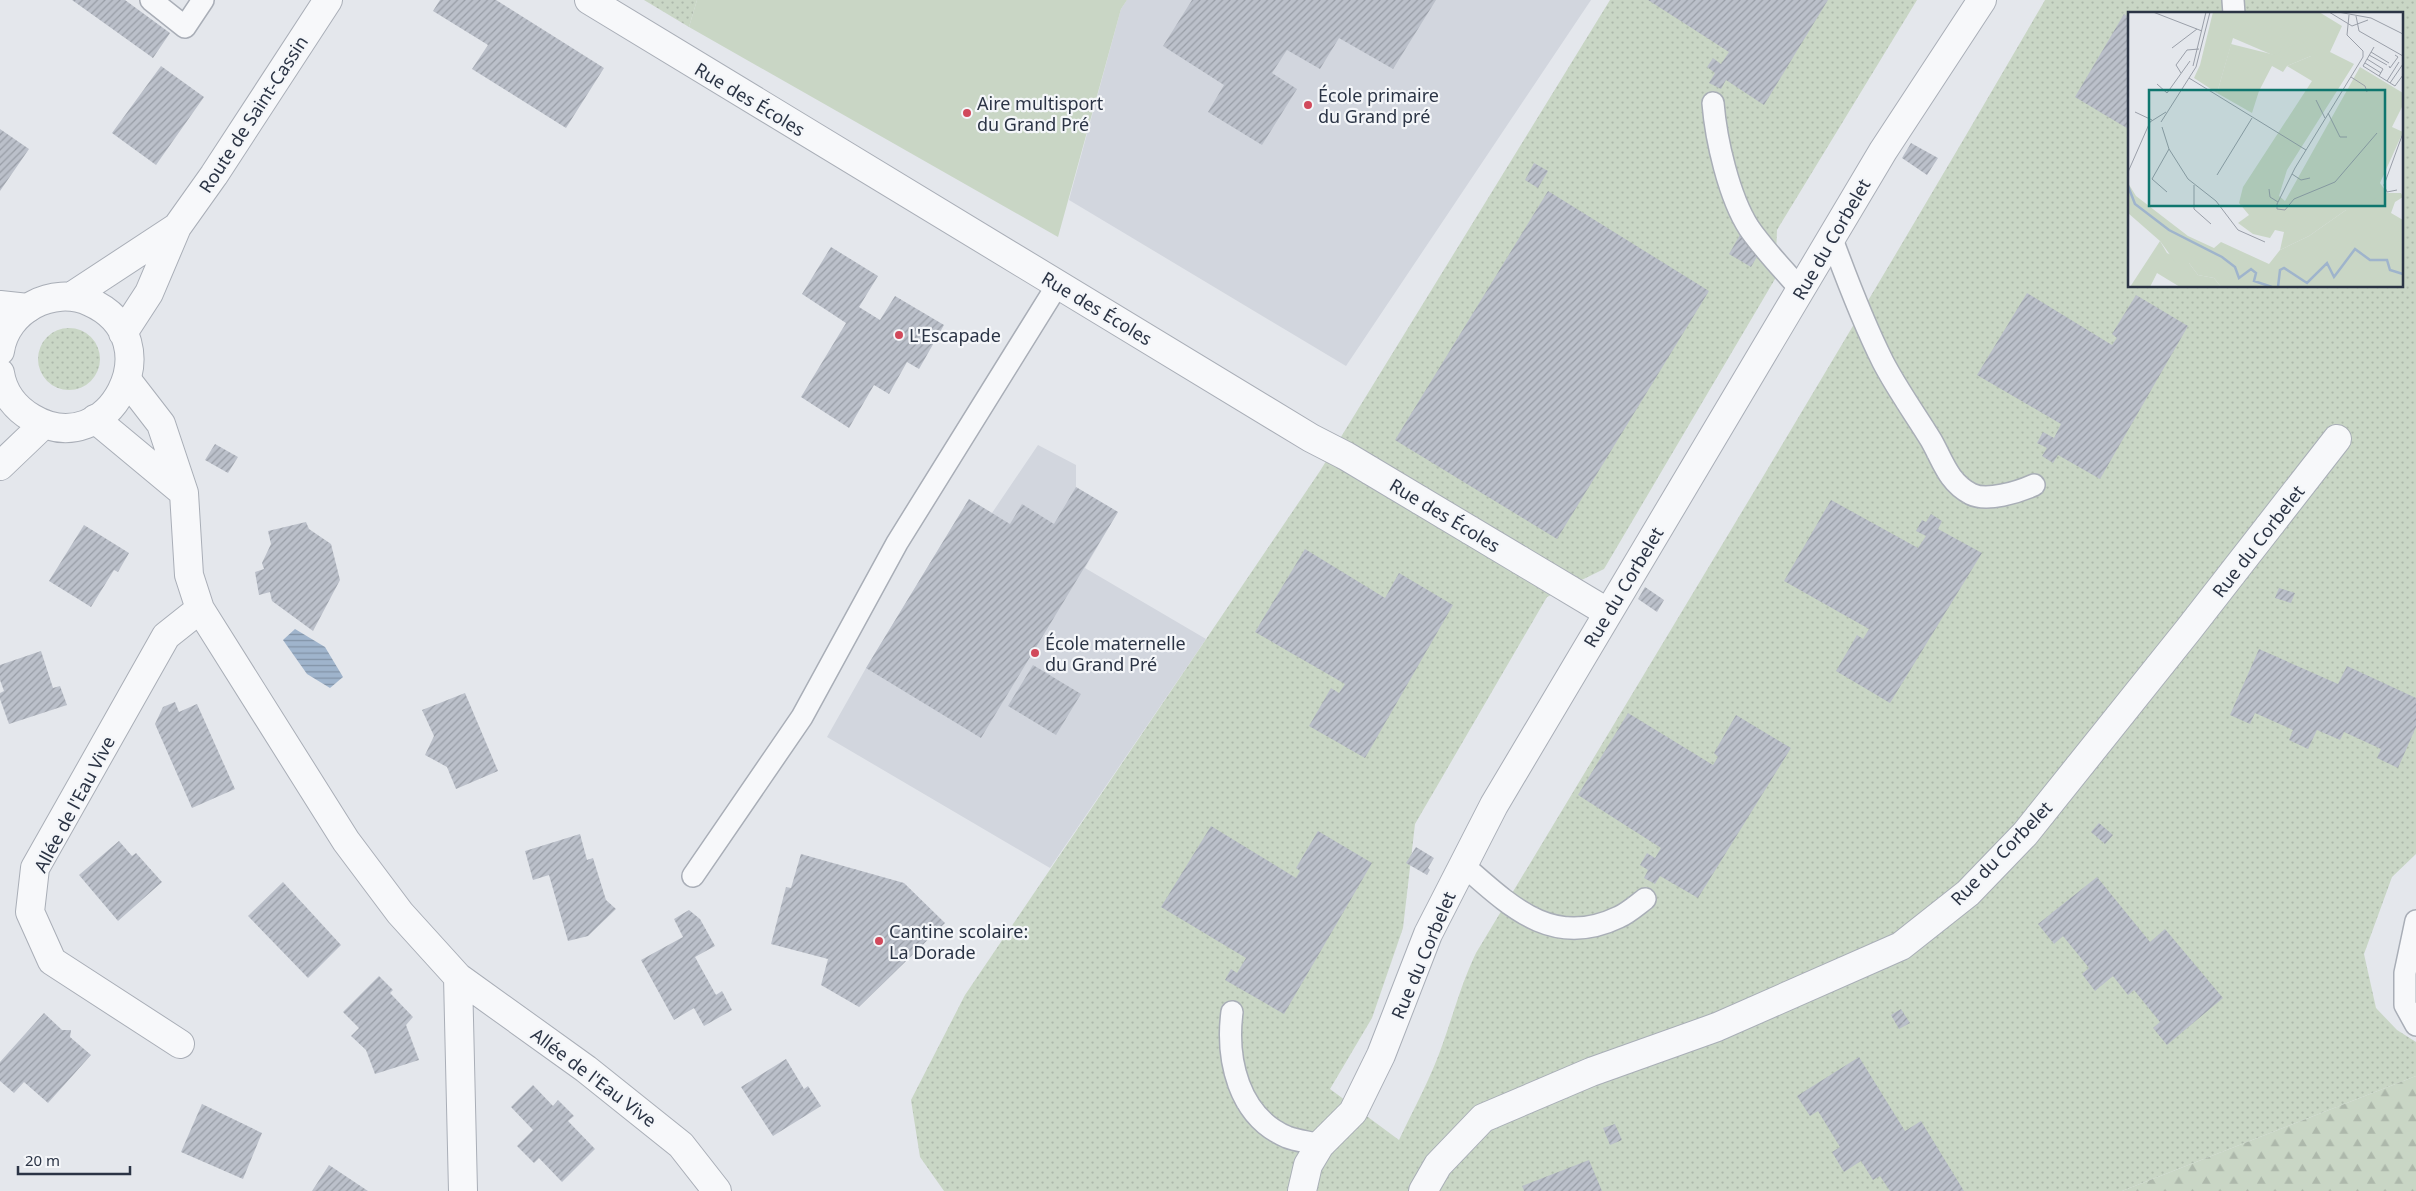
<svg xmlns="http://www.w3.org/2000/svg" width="2416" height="1191" font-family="'Noto Sans',sans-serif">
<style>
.built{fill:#d2d6de}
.grass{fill:url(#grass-dots);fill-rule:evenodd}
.forest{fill:url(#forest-firs)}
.park{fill:#c9d6c5}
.water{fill:url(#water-rules)}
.building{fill:url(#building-hatch)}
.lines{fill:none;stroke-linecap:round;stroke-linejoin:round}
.service-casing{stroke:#a9aeb7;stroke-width:24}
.minor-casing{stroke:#a9aeb7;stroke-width:30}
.tertiary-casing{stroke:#a9aeb7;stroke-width:30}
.service{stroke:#f7f8fa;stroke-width:21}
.minor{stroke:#f7f8fa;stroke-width:28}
.tertiary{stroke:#f7f8fa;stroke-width:28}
.poi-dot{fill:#d1495b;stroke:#f4f6f9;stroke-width:2}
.labels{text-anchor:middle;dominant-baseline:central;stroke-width:4.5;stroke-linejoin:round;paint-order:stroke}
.poi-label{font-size:18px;fill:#2b3445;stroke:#f4f6f9;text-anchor:start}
.street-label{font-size:18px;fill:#2b3445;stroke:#f4f6f9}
.inset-river{fill:none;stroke:#9fb4cc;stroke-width:2.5}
.inset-road{fill:none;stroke:#9a9fa9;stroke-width:1}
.view{fill:#0f766e;fill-opacity:0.15;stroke:#0f766e;stroke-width:2.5}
.inset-edge{fill:none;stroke:#2b3445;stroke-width:2.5}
</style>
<defs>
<pattern id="grass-dots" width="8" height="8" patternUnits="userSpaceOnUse" patternTransform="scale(1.25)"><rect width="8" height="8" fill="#c9d6c5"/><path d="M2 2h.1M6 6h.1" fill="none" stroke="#adb8ab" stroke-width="1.8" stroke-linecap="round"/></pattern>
<pattern id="forest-firs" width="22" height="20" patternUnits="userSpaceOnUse" patternTransform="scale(1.25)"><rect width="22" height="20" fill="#c9d6c5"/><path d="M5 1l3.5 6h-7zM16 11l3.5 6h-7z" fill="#adb8ab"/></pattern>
<pattern id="water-rules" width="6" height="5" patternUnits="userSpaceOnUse" patternTransform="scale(1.25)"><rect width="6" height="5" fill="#9fb4cc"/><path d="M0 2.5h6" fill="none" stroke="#8293a7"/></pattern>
<pattern id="building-hatch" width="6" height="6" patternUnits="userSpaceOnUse" patternTransform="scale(1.25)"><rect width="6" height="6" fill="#bbc0ca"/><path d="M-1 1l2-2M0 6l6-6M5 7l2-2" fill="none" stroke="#989da6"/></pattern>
</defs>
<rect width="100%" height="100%" fill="#e4e7ec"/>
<path class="built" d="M 1127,0 L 1591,0 L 1346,366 L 1069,200 L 1121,9 Z
M 1038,445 L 1076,465 L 1076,487 L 1118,512 L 1085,568 L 1206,639 L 1050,868 L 827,737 L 866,668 L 969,499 L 992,513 Z"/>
<path class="grass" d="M 644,0 L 697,0 L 689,27 Z
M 1610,0 L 1917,0 L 1777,230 L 1775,279 L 1604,569 L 1547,597 L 1415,824 L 1403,928 L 1372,1018 L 1330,1089 L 1399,1140 C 1414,1108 1432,1076 1443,1043 C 1454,1012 1462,982 1476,953 C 1667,636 1859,320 2045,0 L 2416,0 L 2416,854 L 2392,877 L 2364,954 L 2376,1008 L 2397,1030 L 2416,1042 L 2416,1076 L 2122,1191 L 944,1191 L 920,1157 L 911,1100 L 965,995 L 1320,471 ZM 2130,14 L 2402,14 L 2402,286 L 2130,286 Z
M38 359a31 31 0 1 1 62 0a31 31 0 1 1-62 0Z"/>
<path class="forest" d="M 2416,1076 L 2416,1191 L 2122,1191 Z"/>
<path class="park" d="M 697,0 L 1127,0 L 1121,9 L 1058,237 L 689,27 Z"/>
<path class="water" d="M 295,629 L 325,647 L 343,677 L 330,688 L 307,674 L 283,640 Z"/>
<path class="building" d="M 72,0 L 125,0 L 170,33 L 153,58 Z
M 440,0 L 496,0 L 604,68 L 566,128 L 472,69 L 488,45 L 433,11 Z
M 1192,0 L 1436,0 L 1393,69 L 1339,38 L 1320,69 L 1287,50 L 1272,73 L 1297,89 L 1262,145 L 1208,112 L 1224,85 L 1163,46 Z
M 1648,0 L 1828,0 L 1764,105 L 1726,80 L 1721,89 L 1709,83 L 1715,73 L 1707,67 L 1713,58 L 1721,64 L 1729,52 Z
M 2124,14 L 2130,18 L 2130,130 L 2075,97 Z
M 161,66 L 204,97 L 156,165 L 112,133 Z
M 0,129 L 29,149 L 0,191 Z
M 1911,143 L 1938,158 L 1927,175 L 1902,158 Z
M 1534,163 L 1548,171 L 1538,188 L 1525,180 Z
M 1548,191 L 1709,291 L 1557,539 L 1395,440 Z
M 1740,235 L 1762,248 L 1751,267 L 1729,254 Z
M 831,247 L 878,276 L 859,307 L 880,320 L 895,296 L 944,325 L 919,369 L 907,362 L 889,394 L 874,385 L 849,428 L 801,397 L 846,323 L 802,294 Z
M 2027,293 L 2112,345 L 2117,338 L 2112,334 L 2136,295 L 2188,326 L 2100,479 L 2058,455 L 2053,463 L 2042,456 L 2047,448 L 2037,443 L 2043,432 L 2054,438 L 2061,424 L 1977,375 Z
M 215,444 L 238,457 L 228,473 L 205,460 Z
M 1076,487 L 1118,512 L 981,738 L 866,668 L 969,499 L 1010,524 L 1022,504 L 1054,524 Z
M 1831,500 L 1918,548 L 1926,536 L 1916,531 L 1922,520 L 1926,522 L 1931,514 L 1942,521 L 1938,529 L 1982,553 L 1890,703 L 1836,671 L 1857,635 L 1863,639 L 1869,629 L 1784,581 Z
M 306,522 L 309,529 L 331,544 L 340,580 L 313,631 L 272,601 L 270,592 L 259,595 L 255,572 L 264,569 L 262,563 L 271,544 L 268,531 Z
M 84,525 L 129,553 L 118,572 L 114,570 L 91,607 L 49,581 Z
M 1305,549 L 1385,598 L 1399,573 L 1453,605 L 1365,758 L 1309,726 L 1331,688 L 1339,693 L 1345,684 L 1255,632 Z
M 1645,587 L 1664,600 L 1657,612 L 1638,599 Z
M 2279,588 L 2295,593 L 2291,603 L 2275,598 Z
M 2259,649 L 2338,684 L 2347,666 L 2416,698 L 2416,727 L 2398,768 L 2377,758 L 2381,749 L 2344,732 L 2340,740 L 2317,730 L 2308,749 L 2289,740 L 2293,730 L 2255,713 L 2250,724 L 2230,715 Z
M 41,651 L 53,688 L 60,686 L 67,705 L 9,724 L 0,699 L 0,693 L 4,691 L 0,680 L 0,665 Z
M 1033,665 L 1081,694 L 1056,735 L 1008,706 Z
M 465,693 L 498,771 L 456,789 L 447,767 L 425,755 L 434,736 L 422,710 Z
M 175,702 L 179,712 L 197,704 L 235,789 L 192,808 L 155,724 L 163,707 Z
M 1628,713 L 1713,765 L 1718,757 L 1714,753 L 1736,715 L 1791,748 L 1698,898 L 1660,876 L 1655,884 L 1644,878 L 1648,870 L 1640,865 L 1647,853 L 1655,858 L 1661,848 L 1578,795 Z
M 2099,823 L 2113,835 L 2105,844 L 2091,832 Z
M 1211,826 L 1296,878 L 1300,871 L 1296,868 L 1318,831 L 1372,863 L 1284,1014 L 1225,980 L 1231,969 L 1237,973 L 1246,958 L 1161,907 Z
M 580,834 L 587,860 L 593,858 L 606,900 L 616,909 L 588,936 L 568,941 L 549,875 L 533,880 L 525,851 Z
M 119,841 L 132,856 L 136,853 L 162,882 L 118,921 L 79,875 Z
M 1416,847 L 1434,858 L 1428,868 L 1430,870 L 1427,875 L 1406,863 Z
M 801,854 L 904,883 L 945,923 L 859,1007 L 821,985 L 828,959 L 771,944 L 786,887 L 791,888 Z
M 2097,877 L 2150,942 L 2165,929 L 2223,998 L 2167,1045 L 2153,1028 L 2160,1022 L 2134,990 L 2128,995 L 2113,976 L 2095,991 L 2082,974 L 2089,968 L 2063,936 L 2054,944 L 2038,924 Z
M 283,882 L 341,945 L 308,978 L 248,916 Z
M 689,910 L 700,919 L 715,946 L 695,957 L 716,995 L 722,991 L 732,1010 L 704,1026 L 694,1008 L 674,1020 L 641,960 L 683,937 L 674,919 Z
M 379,976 L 393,990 L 390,993 L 413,1017 L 406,1025 L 419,1060 L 375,1074 L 366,1050 L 351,1036 L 359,1028 L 343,1012 Z
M 1901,1009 L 1910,1023 L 1899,1029 L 1891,1015 Z
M 44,1013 L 62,1030 L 71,1030 L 70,1037 L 91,1055 L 48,1103 L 24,1082 L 14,1093 L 0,1081 L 0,1062 Z
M 1859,1057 L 1905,1131 L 1921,1121 L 1964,1191 L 1890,1191 L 1880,1176 L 1873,1180 L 1861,1161 L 1844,1172 L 1832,1152 L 1840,1147 L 1818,1111 L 1810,1116 L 1797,1096 Z
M 786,1059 L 804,1089 L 808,1086 L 821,1106 L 773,1136 L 741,1087 Z
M 533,1085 L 553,1106 L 558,1100 L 574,1116 L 568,1121 L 595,1149 L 562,1182 L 539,1158 L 534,1163 L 517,1146 L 533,1130 L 511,1107 Z
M 202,1104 L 262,1133 L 243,1179 L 181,1152 Z
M 1615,1124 L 1622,1140 L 1610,1145 L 1603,1128 Z
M 1589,1160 L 1602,1191 L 1524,1191 L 1522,1186 Z
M 329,1165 L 368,1191 L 312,1191 Z"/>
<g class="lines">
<g class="service-casing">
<path id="service" d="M 151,0 L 185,27 L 203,0
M 2233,0 L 2234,14
M 1713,103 C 1716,140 1729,197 1749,228 C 1764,250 1784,270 1801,290
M 1832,239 C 1847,280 1863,322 1883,362 C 1897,389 1915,414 1931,440 C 1943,461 1948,482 1971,494 C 1987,502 2018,492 2034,485
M 1463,865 C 1511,907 1553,949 1619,917 C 1628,913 1637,905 1645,899
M 693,876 L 802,717 L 897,543 L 1058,284
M 2416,921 L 2405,973 L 2405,1005 L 2416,1025
M 1232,1012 C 1226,1059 1238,1116 1287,1137 C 1297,1141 1310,1142 1320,1145"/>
</g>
<g class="minor-casing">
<path id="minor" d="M 589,0 L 1311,438 L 1346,456 L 1607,612
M 0,305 L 28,308
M 127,380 L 161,424 L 184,493 L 189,575 L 200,609 L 346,841 L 400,913 L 458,977 L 586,1069 L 681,1145 L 717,1191
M 95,419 L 184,493
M 458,977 L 463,1191
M 180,1044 L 52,961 L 30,912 L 35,868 L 166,636 L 200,609
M 1302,1191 L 1308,1165 L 1320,1145 L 1353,1112 L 1381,1055 L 1428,934 L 1494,805 L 1883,151 L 1982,0
M 1423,1191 L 1438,1165 L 1483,1118 L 1591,1072 L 1717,1027 L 1901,946 L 1968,893 L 2025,834 L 2189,629 L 2337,439"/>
</g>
<g class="tertiary-casing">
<path id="tertiary" d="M 72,296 L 177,227
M 123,333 L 149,293 L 177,227 L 214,175 L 328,0
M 0,351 C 6,310 53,285 90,302 C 174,339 109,464 32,418 C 15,408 3,392 0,373
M 0,466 L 44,424"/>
</g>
<use href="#service" class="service"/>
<use href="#minor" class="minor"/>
<use href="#tertiary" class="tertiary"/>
</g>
<g class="poi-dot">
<circle cx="1308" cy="105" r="5"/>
<circle cx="967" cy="113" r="5"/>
<circle cx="899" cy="335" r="5"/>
<circle cx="1035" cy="653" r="5"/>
<circle cx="879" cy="941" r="5"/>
</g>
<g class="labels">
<g class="poi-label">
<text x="1318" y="95">École primaire<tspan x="1318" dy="21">du Grand pré</tspan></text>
<text x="977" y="103">Aire multisport<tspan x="977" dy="21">du Grand Pré</tspan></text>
<text x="909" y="335">L'Escapade</text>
<text x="1045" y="643">École maternelle<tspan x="1045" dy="21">du Grand Pré</tspan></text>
<text x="889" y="931">Cantine scolaire:<tspan x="889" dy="21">La Dorade</tspan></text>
</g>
<g class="street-label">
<text transform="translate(750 99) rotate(31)">Rue des Écoles</text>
<text transform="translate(253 114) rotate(-57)">Route de Saint-Cassin</text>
<text transform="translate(1831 239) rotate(-60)">Rue du Corbelet</text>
<text transform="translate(1097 308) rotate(31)">Rue des Écoles</text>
<text transform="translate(1445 515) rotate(31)">Rue des Écoles</text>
<text transform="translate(2258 541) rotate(-52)">Rue du Corbelet</text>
<text transform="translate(1623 587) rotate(-59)">Rue du Corbelet</text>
<text transform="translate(74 804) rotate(-62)">Allée de l'Eau Vive</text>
<text transform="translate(2001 853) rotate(-46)">Rue du Corbelet</text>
<text transform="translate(1423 955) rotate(-67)">Rue du Corbelet</text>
<text transform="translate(594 1077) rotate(37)">Allée de l'Eau Vive</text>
</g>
</g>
<g transform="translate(2128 12)">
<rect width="275" height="275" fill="#e4e7ec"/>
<path d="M 85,0 L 191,0 L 214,14 L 202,40 L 226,52 L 159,158 L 151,184 L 157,189 L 232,55 L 275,81 L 275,93 L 264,115 L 275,120 L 252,171 L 259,181 L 273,181 L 275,185 L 267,190 L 263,201 L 218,198 L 181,224 L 152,238 L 156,220 L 147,218 L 142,226 L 125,222 L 110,211 L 121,203 L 111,191 L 115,175 L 184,69 L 159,54 L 183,44 L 147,44 L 105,26 L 89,81 L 66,66 L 72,53 ZM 32,229 L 39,241 L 61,251 L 70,263 L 86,266 L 93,275 L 52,275 L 29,261 L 22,275 L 2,275 Z" fill="#c9d6c5"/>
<path d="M 0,171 L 8,184 L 60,224 L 86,236 L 93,230 L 141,252 L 152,238 L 181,224 L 218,198 L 257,183 L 263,201 L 275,208 L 275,275 L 93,275 L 86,266 L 70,263 L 61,251 L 48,251 L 32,229 L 0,201 Z" fill="#c9d6c5"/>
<path d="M 174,28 L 183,44 L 159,54 L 155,60 L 144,54 L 131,79 L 124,101 L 89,81 L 103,32 L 147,43 Z" fill="#c9d6c5"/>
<path class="inset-river" d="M 0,174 L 7,192 L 41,218 L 94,245 L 107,255 L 111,266 L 123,257 L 128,261 L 126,269 L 144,275M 150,275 L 152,258 L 156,256 L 179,271 L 199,251 L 206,265 L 227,237 L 242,248 L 259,248 L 262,258 L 275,262"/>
<path class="inset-road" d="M 25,0 L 74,19M 201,0 L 224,14 L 240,8M 210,0 L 243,6 L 275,22M 221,3 L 219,23 L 235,39 L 235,45 L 167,156 L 149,192 L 149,197 L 157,198 L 166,187 L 207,170 L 249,121M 228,4 L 231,19 L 275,44M 246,35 L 235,54 L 267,74 L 275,63M 44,36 L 69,17M 243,40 L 261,51M 241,43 L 259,53M 239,47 L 255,57 L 251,64M 237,51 L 253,61M 65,54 L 78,0M 261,54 L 262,56 L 270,45 L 267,43M 53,61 L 48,53 L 59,38 L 71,37M 223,65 L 237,74 L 239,80M 61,66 L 178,138M 259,69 L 271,50M 262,71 L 275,52M 29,72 L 39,81 L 62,49M 188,88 L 197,106M 7,100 L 24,108M 200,101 L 212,125 L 219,125M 33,110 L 68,55 L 82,0M 34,115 L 41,137 L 60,167 L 88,189 L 110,218 L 137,230M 0,160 L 22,110 L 38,100M 164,162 L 173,168 L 182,166M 89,163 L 124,106M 66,173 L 66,197 L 83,212M 141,177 L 142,185 L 150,190M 269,178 L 259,180 L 256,173 L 275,121M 39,180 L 24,167 L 41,137"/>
<path class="view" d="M 21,78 L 257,78 L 257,194 L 21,194 Z"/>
<rect width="275" height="275" class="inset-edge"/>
</g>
<path d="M18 1166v8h112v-8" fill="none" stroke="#2b3445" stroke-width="2.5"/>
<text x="25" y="1166" font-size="15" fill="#2b3445" stroke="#f4f6f9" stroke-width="4" paint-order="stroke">20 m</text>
</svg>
